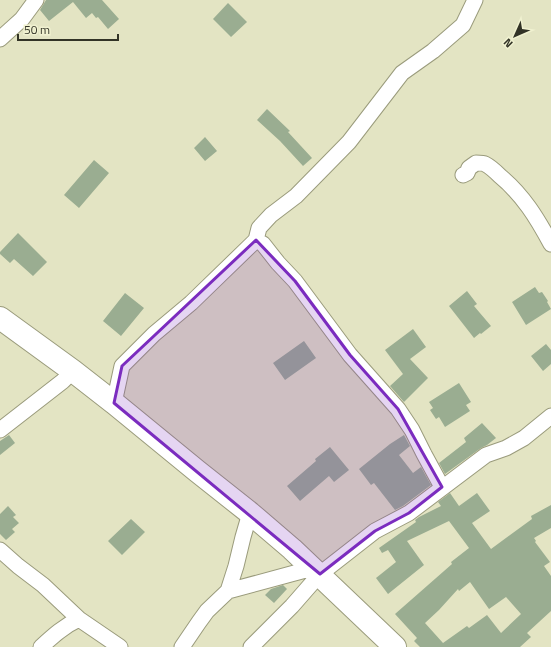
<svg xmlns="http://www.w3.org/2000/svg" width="551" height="647" font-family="'Titillium Web',sans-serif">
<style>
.building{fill:#9aad91;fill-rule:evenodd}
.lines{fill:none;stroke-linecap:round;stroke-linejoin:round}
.street-casing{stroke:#9a9b7c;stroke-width:17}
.secondary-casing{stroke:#9a9b7c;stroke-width:24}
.street{stroke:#fff;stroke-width:15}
.secondary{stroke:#fff;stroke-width:22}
.marked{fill:#7b2cbf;fill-opacity:0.2;stroke:#7b2cbf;stroke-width:3;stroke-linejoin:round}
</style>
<rect width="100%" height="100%" fill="#e3e4c3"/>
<path class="building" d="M 46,0 L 102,0 L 119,19 L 108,29 L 98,17 L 96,18 L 92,13 L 86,18 L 73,2 L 49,21 L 40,10 Z
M 228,3 L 247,22 L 231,37 L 213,19 Z
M 267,109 L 290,131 L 288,132 L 312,158 L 303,166 L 280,141 L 257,120 Z
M 205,137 L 217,151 L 205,161 L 194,148 Z
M 94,160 L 109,173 L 79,208 L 64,195 Z
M 18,233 L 47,262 L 33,276 L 14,259 L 10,263 L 0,254 L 0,252 Z
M 535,287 L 539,293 L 542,292 L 548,301 L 547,302 L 551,309 L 526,325 L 512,302 Z
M 467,291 L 477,304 L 474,306 L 491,326 L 481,334 L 480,333 L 474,338 L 449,306 Z
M 125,293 L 144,308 L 121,336 L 103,321 Z
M 413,329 L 426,347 L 410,359 L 428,378 L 404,402 L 390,386 L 403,374 L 385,350 Z
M 304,341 L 316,358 L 285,380 L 273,363 Z
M 546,344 L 551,350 L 551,364 L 543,371 L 531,356 Z
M 459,383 L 471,402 L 466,405 L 470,411 L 445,427 L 439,417 L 436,419 L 430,410 L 433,408 L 429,402 Z
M 482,423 L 496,438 L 487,445 L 481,448 L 445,474 L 439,463 L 466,442 L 464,438 Z
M 9,435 L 15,443 L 0,455 L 0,441 Z
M 404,435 L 410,446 L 399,455 L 413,473 L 421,467 L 431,485 L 403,506 L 395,510 L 374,483 L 371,485 L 359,469 L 390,444 Z
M 330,447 L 349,470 L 334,482 L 329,476 L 300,501 L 287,486 L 316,461 L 315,459 Z
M 450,493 L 459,506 L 477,493 L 490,511 L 472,523 L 491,549 L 532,519 L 531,516 L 551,505 L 551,528 L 534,538 L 536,541 L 535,542 L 550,562 L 544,566 L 551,576 L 551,611 L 527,633 L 531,637 L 520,647 L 420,647 L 414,641 L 417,638 L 395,614 L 452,564 L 451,562 L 469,548 L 449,521 L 407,541 L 424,565 L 388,594 L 376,578 L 396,562 L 388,550 L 382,553 L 379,548 L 416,522 L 415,520 L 419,517 L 441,506 L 438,502 ZM 470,582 L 489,609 L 506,597 L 521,614 L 501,633 L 487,615 L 469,628 L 467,626 L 443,643 L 425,623 L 439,610 L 458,589 L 459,591 Z
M 8,506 L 16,515 L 13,517 L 19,523 L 12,529 L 15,532 L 6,540 L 0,534 L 0,514 Z
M 131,519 L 145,532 L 122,555 L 108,541 Z
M 283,585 L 287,589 L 274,603 L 265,595 L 271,589 Z"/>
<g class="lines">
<g class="street-casing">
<path id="street" d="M 0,39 L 22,19 L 36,0
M 463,175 L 467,173 L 469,168 L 476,163 C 479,163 483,163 485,164 C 491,167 496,172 500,176 C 523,195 537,218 551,244
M 256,240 L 263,244 L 278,263 L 295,281 L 350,355 L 398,409 L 412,430 L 424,454 L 442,487
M 114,403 L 122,366 L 154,334 L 191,303 L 256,240 L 259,228 L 271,215 L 296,196 L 349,142 L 402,73 L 433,51 L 463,25 L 475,0
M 0,430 L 63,381 L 73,371
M 0,550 L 18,566 L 43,585 L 79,619
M 228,591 L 313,568
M 41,647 C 53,636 64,626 79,619 L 120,647
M 182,647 L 199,622 L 207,611 L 228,591 L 236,566 L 243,537 L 250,513
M 251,647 L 292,606 L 320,574 L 375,531 L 409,513 L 486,455 L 506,448 L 524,438 L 551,416"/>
</g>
<g class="secondary-casing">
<path id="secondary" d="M 0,318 L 73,371 L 114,403 L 197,471 L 250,513 L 292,549 L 395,647"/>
</g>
<use href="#street" class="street"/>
<use href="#secondary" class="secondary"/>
</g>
<path class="marked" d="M 256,240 L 295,281 L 350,355 L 398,409 L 442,487 L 409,513 L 375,531 L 320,574 L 114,403 L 122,366 Z"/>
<g transform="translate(515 36) rotate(225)" stroke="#f0f1d0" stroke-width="3" paint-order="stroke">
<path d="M0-3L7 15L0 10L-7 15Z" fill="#323326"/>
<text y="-6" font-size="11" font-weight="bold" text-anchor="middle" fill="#323326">N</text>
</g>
<path d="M18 34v6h100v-6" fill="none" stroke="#323326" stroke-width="2"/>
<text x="24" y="34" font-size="12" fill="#323326" stroke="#f0f1d0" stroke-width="3" paint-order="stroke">50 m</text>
</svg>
